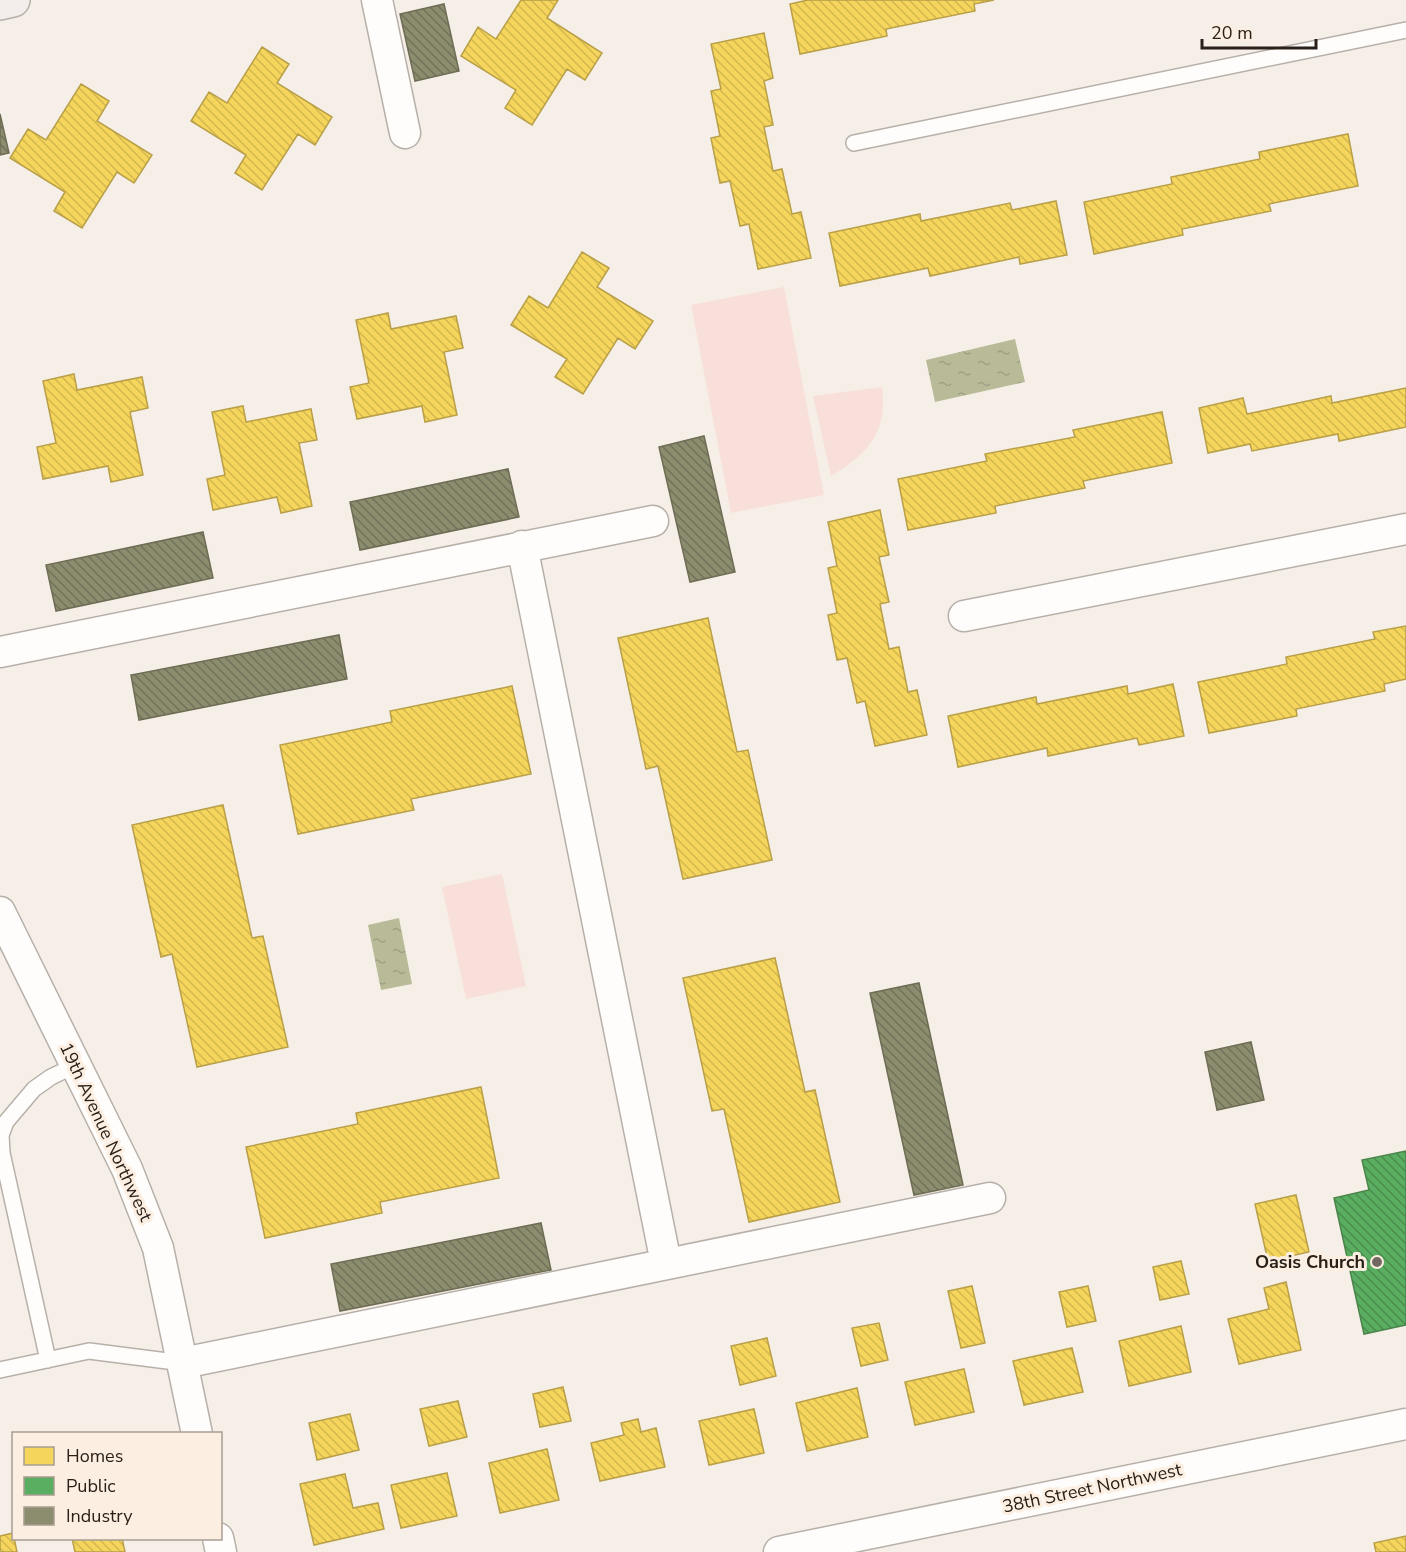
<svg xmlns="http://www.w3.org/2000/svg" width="1406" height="1552" font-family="'Nunito Sans',sans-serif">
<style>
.park{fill:#f9dfda}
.water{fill:url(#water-ripples)}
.homes{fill:url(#homes-back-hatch);stroke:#b89f48;stroke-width:1.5}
.public{fill:url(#public-back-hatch);stroke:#4b844b;stroke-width:1.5}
.industry{fill:url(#industry-back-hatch);stroke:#6e6c54;stroke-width:1.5}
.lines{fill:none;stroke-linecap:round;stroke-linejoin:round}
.service-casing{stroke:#b7b0a9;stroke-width:18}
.minor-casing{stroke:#b7b0a9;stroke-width:33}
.secondary-casing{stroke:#b7b0a9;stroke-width:36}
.service{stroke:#fefdfc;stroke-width:15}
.minor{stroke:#fefdfc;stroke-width:30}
.secondary{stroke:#f3eeeb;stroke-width:33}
.poi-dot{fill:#716961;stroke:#fcefe2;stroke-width:2}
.labels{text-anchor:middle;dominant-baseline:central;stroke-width:6;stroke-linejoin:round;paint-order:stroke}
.street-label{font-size:18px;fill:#292119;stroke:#fcefe2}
.poi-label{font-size:18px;font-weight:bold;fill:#292119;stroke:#fcefe2;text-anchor:end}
</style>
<defs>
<pattern id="water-ripples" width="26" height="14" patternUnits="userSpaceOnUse" patternTransform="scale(1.5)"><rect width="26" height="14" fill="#b9bb98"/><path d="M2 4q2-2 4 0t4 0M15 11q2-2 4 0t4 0" fill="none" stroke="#9fa082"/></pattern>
<pattern id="homes-back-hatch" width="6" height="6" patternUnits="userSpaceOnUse" patternTransform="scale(1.5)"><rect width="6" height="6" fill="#f6d55c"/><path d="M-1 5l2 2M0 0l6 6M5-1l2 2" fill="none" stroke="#d3b74f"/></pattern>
<pattern id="public-back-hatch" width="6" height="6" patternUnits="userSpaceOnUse" patternTransform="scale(1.5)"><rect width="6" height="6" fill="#5aae61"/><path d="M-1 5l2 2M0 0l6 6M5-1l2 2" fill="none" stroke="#4a8d4f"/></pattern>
<pattern id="industry-back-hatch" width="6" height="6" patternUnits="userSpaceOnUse" patternTransform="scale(1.5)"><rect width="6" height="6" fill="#8c8c6e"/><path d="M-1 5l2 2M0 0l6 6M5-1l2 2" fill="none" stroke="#72725a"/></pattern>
</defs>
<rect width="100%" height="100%" fill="#f6efe8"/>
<path class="park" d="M 784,287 L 824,495 L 731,513 L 691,305 Z
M 882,387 C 888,432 868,454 831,476 L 813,396 Z
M 502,874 L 526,986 L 466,999 L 442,887 Z"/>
<path class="water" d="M 1015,339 L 1025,382 L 935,402 L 926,360 Z
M 399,918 L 412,984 L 381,990 L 368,925 Z"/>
<path class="homes" d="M 521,0 L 558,0 L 547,18 L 602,53 L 585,80 L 567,69 L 532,125 L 505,108 L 516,90 L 461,56 L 478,27 L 496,39 Z
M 808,0 L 994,0 L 974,4 L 975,11 L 886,29 L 887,36 L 800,54 L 790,4 Z
M 764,33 L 773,78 L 764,81 L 773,125 L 764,127 L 773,171 L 782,169 L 792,214 L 801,212 L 811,258 L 758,269 L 749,224 L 740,226 L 730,181 L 720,183 L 711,138 L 720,136 L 711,91 L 721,89 L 711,44 Z
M 262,47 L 289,64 L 277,83 L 332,117 L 315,145 L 298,134 L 262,190 L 235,173 L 246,155 L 191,121 L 209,92 L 227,103 Z
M 81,84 L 109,101 L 97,121 L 152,155 L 134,183 L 117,172 L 82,228 L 54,211 L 65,192 L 10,158 L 28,129 L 46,140 Z
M 1348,134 L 1358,186 L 1269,204 L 1271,211 L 1182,229 L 1183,235 L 1094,254 L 1084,202 L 1172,184 L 1171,177 L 1260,159 L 1259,152 Z
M 1056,201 L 1067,255 L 1020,264 L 1019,257 L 930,276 L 928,268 L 840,286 L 829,233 L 920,214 L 921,221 L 1010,203 L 1012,210 Z
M 582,252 L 609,268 L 597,287 L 653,321 L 635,349 L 618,338 L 583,394 L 555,377 L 567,359 L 511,325 L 529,296 L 548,308 Z
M 388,313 L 391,329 L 456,316 L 463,348 L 444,352 L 457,415 L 425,422 L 422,406 L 357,419 L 350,387 L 369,383 L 356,320 Z
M 74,374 L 77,390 L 142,377 L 148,408 L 130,412 L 143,475 L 111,482 L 108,466 L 43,479 L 37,447 L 56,443 L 43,381 Z
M 1406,388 L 1406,427 L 1339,441 L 1338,434 L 1252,451 L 1250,444 L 1208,453 L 1199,408 L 1243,398 L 1247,414 L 1331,396 L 1332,403 Z
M 243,406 L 246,422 L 311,409 L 317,440 L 299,443 L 312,506 L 281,513 L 277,497 L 213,510 L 207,479 L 225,475 L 212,412 Z
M 1162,412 L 1172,463 L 1083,481 L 1085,488 L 995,506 L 996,513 L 908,530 L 898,479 L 987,461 L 985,454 L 1075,437 L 1073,430 Z
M 880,510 L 889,555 L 879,557 L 889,602 L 880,604 L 889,649 L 899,647 L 908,692 L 917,690 L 927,735 L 875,746 L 865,701 L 857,703 L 847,658 L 837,660 L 828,615 L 837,613 L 828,568 L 837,566 L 828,522 Z
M 708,618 L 737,752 L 748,750 L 772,860 L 683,879 L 658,766 L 646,769 L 618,638 Z
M 1406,626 L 1406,679 L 1384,684 L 1385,691 L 1296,709 L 1297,716 L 1209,733 L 1198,682 L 1287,664 L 1286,657 L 1375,639 L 1373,632 Z
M 1173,684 L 1184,736 L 1139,745 L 1137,738 L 1048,756 L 1047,748 L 958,767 L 948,716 L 1036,697 L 1037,704 L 1127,686 L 1128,694 Z
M 512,686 L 531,774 L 411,799 L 414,810 L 298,834 L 280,745 L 392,722 L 390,711 Z
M 223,805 L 252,938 L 263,936 L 288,1047 L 197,1067 L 172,954 L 161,957 L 132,825 Z
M 775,958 L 805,1092 L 815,1090 L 840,1202 L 749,1222 L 724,1109 L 712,1111 L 683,978 Z
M 481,1087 L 499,1178 L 380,1202 L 382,1213 L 265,1238 L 246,1147 L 358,1124 L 356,1113 Z
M 1296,1195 L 1309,1252 L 1268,1261 L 1255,1204 Z
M 1181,1261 L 1189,1294 L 1160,1300 L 1153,1267 Z
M 1286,1282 L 1301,1350 L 1239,1364 L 1228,1319 L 1269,1309 L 1264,1288 Z
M 972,1286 L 985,1343 L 961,1348 L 948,1291 Z
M 1088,1286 L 1096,1321 L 1067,1327 L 1059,1292 Z
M 879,1323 L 888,1360 L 861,1366 L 852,1328 Z
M 1181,1326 L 1191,1372 L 1129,1386 L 1119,1341 Z
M 767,1338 L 776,1376 L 740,1385 L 731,1346 Z
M 1072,1348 L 1083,1392 L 1024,1405 L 1013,1361 Z
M 964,1369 L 974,1412 L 915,1425 L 905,1382 Z
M 563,1387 L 571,1421 L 540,1427 L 533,1394 Z
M 857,1388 L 868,1437 L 807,1451 L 796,1403 Z
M 458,1401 L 467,1437 L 429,1446 L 420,1409 Z
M 754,1409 L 764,1453 L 709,1465 L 699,1421 Z
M 350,1414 L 359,1450 L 317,1460 L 309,1423 Z
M 638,1419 L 641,1432 L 656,1428 L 665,1467 L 600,1481 L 591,1443 L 624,1435 L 621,1423 Z
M 547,1449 L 559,1500 L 500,1513 L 489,1463 Z
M 447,1473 L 457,1516 L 401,1528 L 391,1485 Z
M 345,1474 L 353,1508 L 378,1503 L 384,1529 L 314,1545 L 300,1484 Z
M 13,1533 L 17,1552 L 0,1552 L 0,1536 Z
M 1406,1536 L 1406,1552 L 1376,1552 L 1374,1543 Z
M 72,1538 L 122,1538 L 125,1552 L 75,1552 Z"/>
<path class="public" d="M 1406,1151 L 1406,1325 L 1364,1334 L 1334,1198 L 1369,1190 L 1362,1160 Z"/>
<path class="industry" d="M 444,4 L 459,71 L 415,81 L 400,14 Z
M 0,114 L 9,153 L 0,155 Z
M 704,436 L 735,572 L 690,582 L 659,447 Z
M 508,469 L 519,517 L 360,550 L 350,502 Z
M 203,532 L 213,578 L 56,611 L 46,565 Z
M 339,635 L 347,679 L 139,720 L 131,675 Z
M 919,983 L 963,1185 L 914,1195 L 870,993 Z
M 1251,1042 L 1264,1100 L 1217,1110 L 1205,1052 Z
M 541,1223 L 551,1270 L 340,1311 L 331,1264 Z"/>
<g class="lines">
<g class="service-casing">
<path id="service" d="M 854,143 L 1406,30
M 48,1360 L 2,1153 L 1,1135 L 6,1122 L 34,1089 L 51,1077 L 76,1065
M 0,1370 L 89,1351 L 183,1363"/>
</g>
<g class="minor-casing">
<path id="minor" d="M 377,0 L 405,133
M 522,546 L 666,1263
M 964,616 L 1406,529
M 0,652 L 653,521
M 0,912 L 127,1169 L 158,1248 L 197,1434
M 183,1363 L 990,1198
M 218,1538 L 221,1552
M 779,1552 L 1406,1424"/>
</g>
<g class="secondary-casing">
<path id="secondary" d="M 0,3 L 13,0"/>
</g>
<use href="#service" class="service"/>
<use href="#minor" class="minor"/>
<use href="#secondary" class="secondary"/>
</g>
<circle class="poi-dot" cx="1377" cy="1262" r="6"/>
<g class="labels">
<g class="street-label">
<text transform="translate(106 1132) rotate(65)">19th Avenue Northwest</text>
<text transform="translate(1092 1488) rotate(-12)">38th Street Northwest</text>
</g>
<g class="poi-label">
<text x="1365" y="1262">Oasis Church</text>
</g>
</g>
<rect x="12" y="1432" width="210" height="108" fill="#fcefe2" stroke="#a89d92" stroke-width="1.5"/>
<rect x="24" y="1447" width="30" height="18" fill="#f6d55c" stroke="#a89d92" stroke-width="1.5"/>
<text x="66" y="1462" font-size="18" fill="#292119">Homes</text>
<rect x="24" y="1477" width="30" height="18" fill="#5aae61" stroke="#a89d92" stroke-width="1.5"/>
<text x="66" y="1492" font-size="18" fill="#292119">Public</text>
<rect x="24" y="1507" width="30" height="18" fill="#8c8c6e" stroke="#a89d92" stroke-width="1.5"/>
<text x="66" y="1522" font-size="18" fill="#292119">Industry</text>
<path d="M1202 39v9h114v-9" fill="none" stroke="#292119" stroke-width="3"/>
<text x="1211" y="39" font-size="18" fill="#292119" stroke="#fcefe2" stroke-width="4.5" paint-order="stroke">20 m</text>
</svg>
